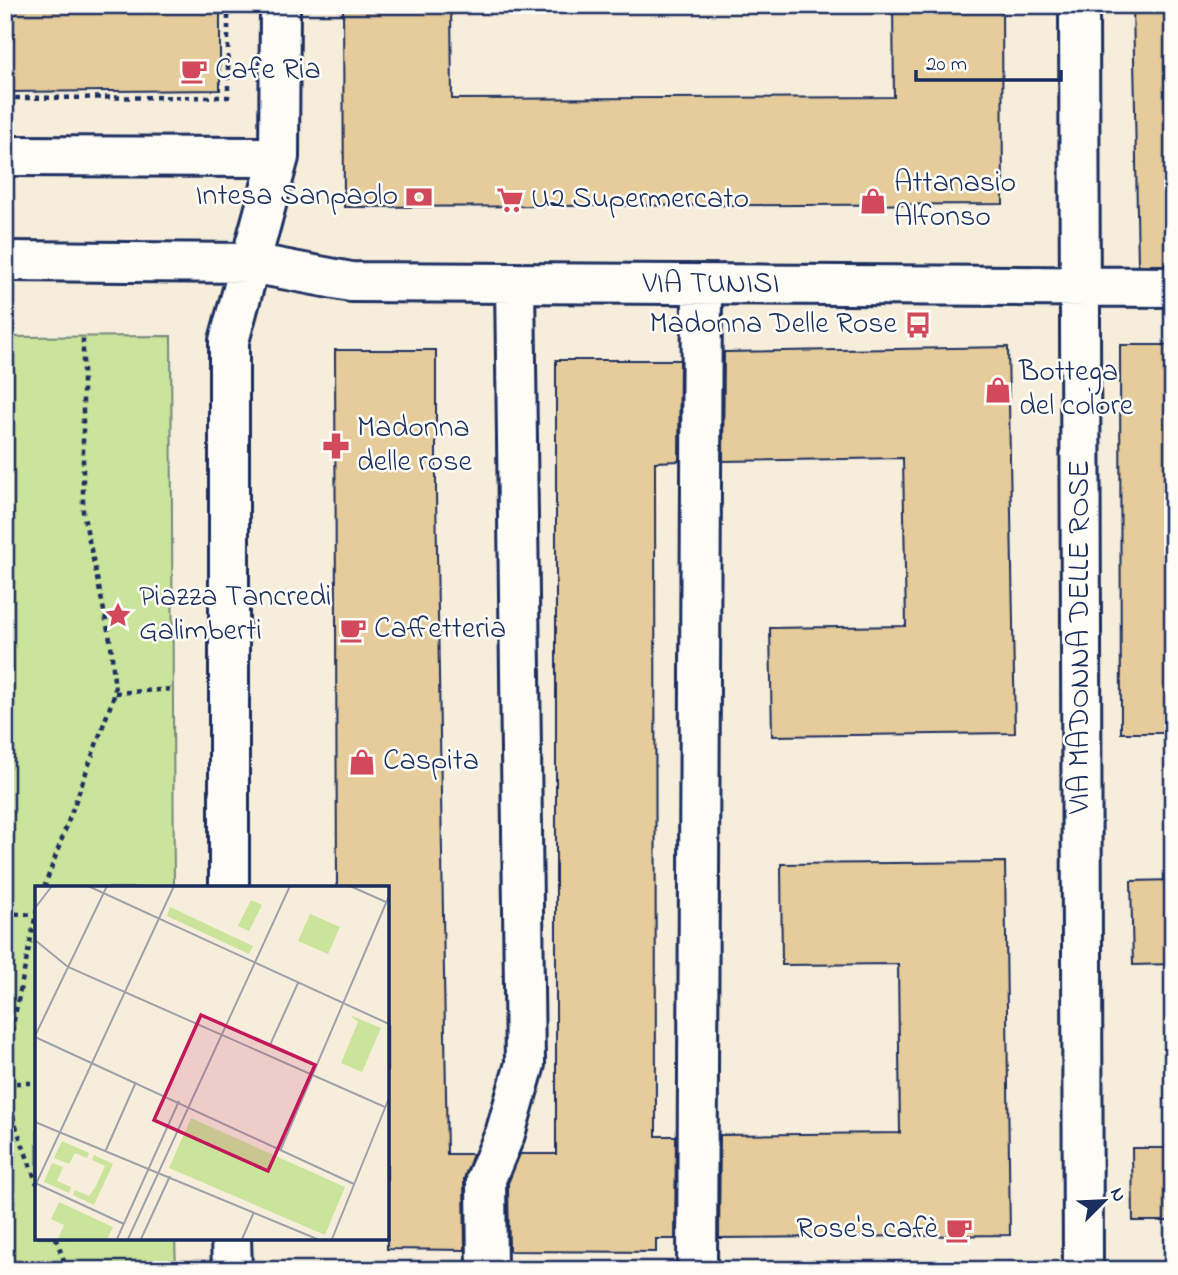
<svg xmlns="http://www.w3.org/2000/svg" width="1178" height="1275" font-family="'Indie Flower',sans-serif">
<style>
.green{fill:#cae49b;stroke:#728a7c;stroke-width:2}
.building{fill:#e6cb9b;stroke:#1b2f5e;stroke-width:2}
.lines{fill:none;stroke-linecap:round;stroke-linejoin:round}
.minor-casing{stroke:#1b2f5e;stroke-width:44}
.path{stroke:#1b2f5e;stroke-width:4.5;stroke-dasharray:5 5;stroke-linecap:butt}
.minor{stroke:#fdfcf7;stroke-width:38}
.labels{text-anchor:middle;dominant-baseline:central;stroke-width:5;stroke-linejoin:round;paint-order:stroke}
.poi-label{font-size:30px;fill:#1b2f5e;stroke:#fdfcf7;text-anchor:start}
.street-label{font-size:30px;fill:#1b2f5e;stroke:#fdfcf7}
.inset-road{fill:none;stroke:#9ea1a9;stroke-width:2}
.view{fill:#c2185b;fill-opacity:0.15;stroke:#c2185b;stroke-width:3.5}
.inset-edge{fill:none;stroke:#1b2f5e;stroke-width:3.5}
</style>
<rect width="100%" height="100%" fill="#f6eddb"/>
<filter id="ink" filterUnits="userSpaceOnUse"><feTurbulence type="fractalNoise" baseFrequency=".0143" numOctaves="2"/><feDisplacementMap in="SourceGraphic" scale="14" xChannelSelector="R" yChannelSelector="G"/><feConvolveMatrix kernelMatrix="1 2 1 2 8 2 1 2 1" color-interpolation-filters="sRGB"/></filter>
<g filter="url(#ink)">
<path class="green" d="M 171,336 L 174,888 L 37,888 L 37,1238 L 175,1238 L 176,1270 L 5,1270 L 5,337 Z"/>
<path class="building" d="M 5,5 L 220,5 L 220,90 L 5,92 Z
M 343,5 L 451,5 L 452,99 L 894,97 L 893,5 L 1002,5 L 1003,204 L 344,207 Z
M 1133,5 L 1173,5 L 1173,265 L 1138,265 Z
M 1120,345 L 1173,345 L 1173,733 L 1121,733 Z
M 1008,347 L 1015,733 L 772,736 L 770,628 L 906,626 L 903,458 L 723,461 L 724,352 Z
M 335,350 L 436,350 L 436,493 L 447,1154 L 473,1154 L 464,1179 L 465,1250 L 387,1249 L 387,888 L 337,888 Z
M 556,360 L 680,360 L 679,461 L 655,462 L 656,1136 L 676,1136 L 675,1239 L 656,1239 L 656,1252 L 509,1251 L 508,1183 L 520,1154 L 556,1154 Z
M 1005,862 L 1010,1235 L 719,1238 L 720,1135 L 900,1133 L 898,964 L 782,965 L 781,864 Z
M 1173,880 L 1173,964 L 1133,965 L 1131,881 Z
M 1132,1148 L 1173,1148 L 1173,1221 L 1133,1221 Z"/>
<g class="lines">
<g class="minor-casing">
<path id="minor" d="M 1079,5 L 1083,1270
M 5,156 L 279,157
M 5,261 L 251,263 L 351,282 L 1173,287
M 229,888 L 229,341 L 279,157 L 280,5
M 231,1238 L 232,1270
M 487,1270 L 486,1179 L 505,1134 L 525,1064 L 515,283
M 697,1270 L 702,284"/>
</g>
<path class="path" d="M 5,98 L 228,97 L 228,5
M 115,693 L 173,689
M 44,888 L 115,693 L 111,644 L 83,512 L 83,336
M 37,909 L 9,1044 L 6,1083 L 15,1124 L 37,1184
M 5,913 L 35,915
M 6,1083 L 37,1083
M 56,1238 L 67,1270"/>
<use href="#minor" class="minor"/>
</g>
</g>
<defs>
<g id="cafe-bare" transform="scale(2.1)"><path d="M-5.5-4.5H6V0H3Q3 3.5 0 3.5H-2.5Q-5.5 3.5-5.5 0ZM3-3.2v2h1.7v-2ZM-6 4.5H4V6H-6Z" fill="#d1495b" stroke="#fdfcf7" stroke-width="2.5" paint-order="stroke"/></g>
<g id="bank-bare" transform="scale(2.1)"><path d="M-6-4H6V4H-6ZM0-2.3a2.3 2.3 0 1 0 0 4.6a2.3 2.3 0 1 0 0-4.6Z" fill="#d1495b" stroke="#fdfcf7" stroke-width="2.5" paint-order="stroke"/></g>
<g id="supermarket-bare" transform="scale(2.1)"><path d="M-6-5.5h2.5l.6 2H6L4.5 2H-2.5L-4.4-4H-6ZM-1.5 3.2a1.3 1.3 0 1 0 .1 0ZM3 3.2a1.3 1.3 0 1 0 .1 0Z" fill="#d1495b" stroke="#fdfcf7" stroke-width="2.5" paint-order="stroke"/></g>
<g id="shop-bare" transform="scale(2.1)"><path d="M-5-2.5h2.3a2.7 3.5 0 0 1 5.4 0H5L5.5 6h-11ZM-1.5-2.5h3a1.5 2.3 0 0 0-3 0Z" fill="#d1495b" stroke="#fdfcf7" stroke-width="2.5" paint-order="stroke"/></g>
<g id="bus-bare" transform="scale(2.1)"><path d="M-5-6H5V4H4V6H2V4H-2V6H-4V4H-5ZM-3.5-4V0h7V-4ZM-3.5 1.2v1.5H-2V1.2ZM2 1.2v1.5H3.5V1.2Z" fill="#d1495b" stroke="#fdfcf7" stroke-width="2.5" paint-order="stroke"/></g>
<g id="pharmacy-bare" transform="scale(2.1)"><path d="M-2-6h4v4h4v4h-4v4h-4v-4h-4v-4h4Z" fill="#d1495b" stroke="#fdfcf7" stroke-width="2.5" paint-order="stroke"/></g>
<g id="sight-bare" transform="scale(2.1)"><path d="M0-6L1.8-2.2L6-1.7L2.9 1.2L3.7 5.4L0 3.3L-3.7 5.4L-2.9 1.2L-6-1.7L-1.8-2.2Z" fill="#d1495b" stroke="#fdfcf7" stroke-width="2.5" paint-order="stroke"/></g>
</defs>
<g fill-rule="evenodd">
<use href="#cafe-bare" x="194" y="71"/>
<use href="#bank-bare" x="419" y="197"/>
<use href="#supermarket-bare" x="510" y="200"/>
<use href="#shop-bare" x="873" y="201"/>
<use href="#bus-bare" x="918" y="325"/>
<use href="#shop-bare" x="998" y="390"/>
<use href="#pharmacy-bare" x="336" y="446"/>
<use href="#sight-bare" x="118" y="615"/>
<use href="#cafe-bare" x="353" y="630"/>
<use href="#shop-bare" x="362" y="762"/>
<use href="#cafe-bare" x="959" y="1230"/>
</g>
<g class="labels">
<g class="poi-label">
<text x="215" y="71">Cafe Ria</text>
<text x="894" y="184">Attanasio<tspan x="894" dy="34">Alfonso</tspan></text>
<text x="398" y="197" text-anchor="end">Intesa Sanpaolo</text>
<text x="531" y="200">U2 Supermercato</text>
<text x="897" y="325" text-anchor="end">Madonna Delle Rose</text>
<text x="1019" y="373">Bottega<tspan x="1019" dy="34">del colore</tspan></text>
<text x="357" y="429">Madonna<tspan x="357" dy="34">delle rose</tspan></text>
<text x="139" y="598">Piazza Tancredi<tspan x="139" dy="34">Galimberti</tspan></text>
<text x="374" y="630">Caffetteria</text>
<text x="383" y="762">Caspita</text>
<text x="938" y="1230" text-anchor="end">Rose's cafè</text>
</g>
<g class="street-label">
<text x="711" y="285">VIA TUNISI</text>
<text transform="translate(1081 637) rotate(-90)">VIA MADONNA DELLE ROSE</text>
</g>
</g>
<g transform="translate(35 886)">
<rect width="354" height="354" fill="#f6eddb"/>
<path d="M 216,14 L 227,19 L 214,45 L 203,40 ZM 135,21 L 218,60 L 214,68 L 132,30 ZM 275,28 L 305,41 L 293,68 L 263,55 ZM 315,129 L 346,142 L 327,186 L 306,177 L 323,136 ZM 156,232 L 310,301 L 290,349 L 134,282 ZM 27,255 L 54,267 L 52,272 L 40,267 L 34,278 L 19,272 ZM 59,269 L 78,278 L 59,319 L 38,309 L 40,304 L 54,310 L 61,300 L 70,280 L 57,274 ZM 17,277 L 28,281 L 22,295 L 36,301 L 34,307 L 9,296 ZM 24,316 L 78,341 L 72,353 L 23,353 L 29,339 L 16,333 Z" fill="#cae49b"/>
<path class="inset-road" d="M 53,0 L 354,138M 315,0 L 351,16M 0,22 L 17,0M 0,54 L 33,81 L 350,221M 0,150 L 72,0M 0,151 L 319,298M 235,159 L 263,97M 0,236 L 282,353M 245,265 L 354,10M 70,266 L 101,196M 0,297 L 89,338M 0,300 L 139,0M 82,353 L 144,215M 93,353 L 255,0M 106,353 L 135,290M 207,353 L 219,326M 297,353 L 354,212"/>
<path class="view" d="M 166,129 L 280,179 L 233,285 L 119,234 Z"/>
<rect width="354" height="354" class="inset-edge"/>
</g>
<rect width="1178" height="1275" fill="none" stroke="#fdfcf7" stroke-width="28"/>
<rect x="14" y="14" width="1150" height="1247" fill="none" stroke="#1b2f5e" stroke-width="2.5" filter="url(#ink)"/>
<g transform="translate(1104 1201) rotate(66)" stroke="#fdfcf7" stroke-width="5" paint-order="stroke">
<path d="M0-5L12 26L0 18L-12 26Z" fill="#1b2f5e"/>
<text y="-10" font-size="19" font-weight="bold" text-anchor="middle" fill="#1b2f5e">N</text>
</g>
<path d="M916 70v10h145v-10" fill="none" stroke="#1b2f5e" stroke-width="3.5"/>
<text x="926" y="70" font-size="21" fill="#1b2f5e" stroke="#fdfcf7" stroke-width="5" paint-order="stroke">20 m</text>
</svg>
